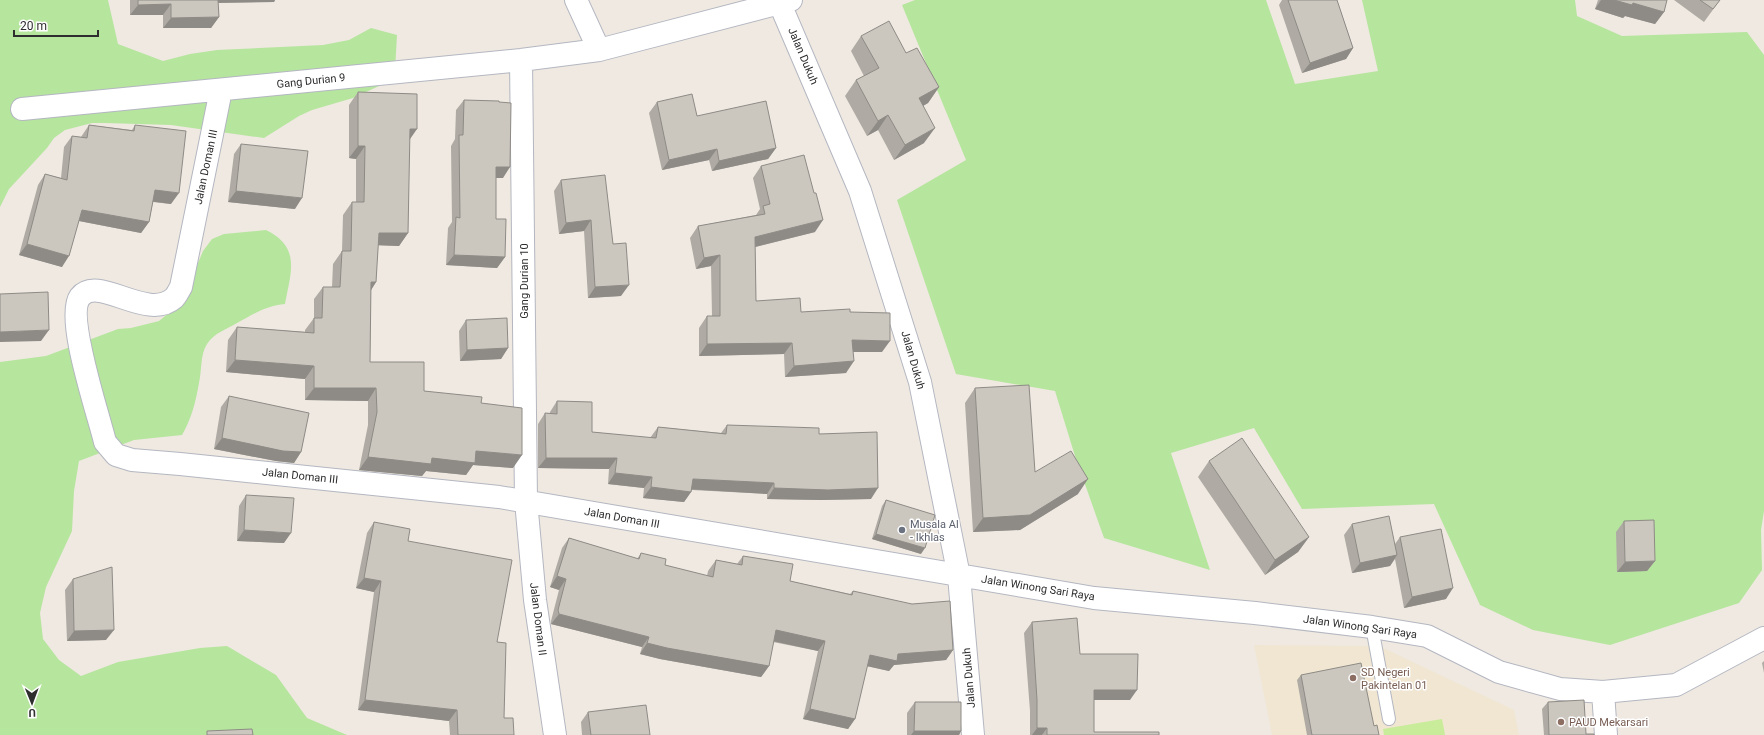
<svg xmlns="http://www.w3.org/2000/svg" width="1764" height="735" font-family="Roboto,sans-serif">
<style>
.education{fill:#f0e6d1}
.green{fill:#b6e59e}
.pitch{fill:#c9ec9a}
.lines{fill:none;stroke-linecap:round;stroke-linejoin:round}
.lane-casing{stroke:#b4b7c1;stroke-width:14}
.street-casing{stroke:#b4b7c1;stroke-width:24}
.lane{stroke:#fff;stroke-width:12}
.street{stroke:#fff;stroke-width:22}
.wall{fill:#afaba4}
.shaded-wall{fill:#8e8b86}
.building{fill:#cbc7bf;stroke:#8e8b86}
.worship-dot{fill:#6b7280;stroke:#fff;stroke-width:1.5}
.education-dot{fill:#8d6e63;stroke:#fff;stroke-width:1.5}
.labels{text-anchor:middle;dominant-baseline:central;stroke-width:3;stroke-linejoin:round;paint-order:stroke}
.street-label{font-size:11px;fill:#2e2e2e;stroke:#fff}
.worship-label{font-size:11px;fill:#5b616d;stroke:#fff;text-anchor:start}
.education-label{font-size:11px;fill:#785e54;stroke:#fff;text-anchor:start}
</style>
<rect width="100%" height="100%" fill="#efe9e1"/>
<path class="education" d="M 1254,645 L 1379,646 L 1514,710 L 1519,735 L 1272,735 Z"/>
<path class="green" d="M 0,0 L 108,0 L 118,44 L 163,61 L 190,54 L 217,50 L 323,45 L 349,40 L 371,28 L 397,35 L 395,70 L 379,86 L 353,98 L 312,110 L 299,116 L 264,138 L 171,125 L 105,123 L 92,123 L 65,130 L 54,138 L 47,148 L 9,189 L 0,207 Z
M 915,0 L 1266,0 L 1295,84 L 1378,71 L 1362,0 L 1575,0 L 1577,16 L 1622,36 L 1747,32 L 1764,55 L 1764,511 L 1761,530 L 1762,570 L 1739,603 L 1610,645 L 1533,630 L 1480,605 L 1434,504 L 1302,509 L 1254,428 L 1171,453 L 1210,570 L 1104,538 L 1075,456 L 1055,391 L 956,374 L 897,200 L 966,160 L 902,5 Z
M 266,230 C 301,247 291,272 285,304 C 266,306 253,314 237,323 C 227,329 214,333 207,344 C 200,355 202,370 199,383 C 196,401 191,420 182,435 L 134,440 L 79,461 L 74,491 L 72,531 L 46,587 L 40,613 L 43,639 L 59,660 L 81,676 L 118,662 L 200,648 L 227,646 L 276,675 L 307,718 L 347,735 L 0,735 L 0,362 L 46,356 L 118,329 L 131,328 L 159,321 L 170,312 L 193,275 L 203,251 L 212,239 L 224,234 Z"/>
<path class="pitch" d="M 1442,719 L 1445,735 L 1384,735 L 1383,729 Z"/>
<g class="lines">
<g class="lane-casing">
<path id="lane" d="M 1372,627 L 1389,719"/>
</g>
<g class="street-casing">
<path id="street" d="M 576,0 L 599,50
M 780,4 L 860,191 L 920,382 L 959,576 L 973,735
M 521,60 L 526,501 L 535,600 L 555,735
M 221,90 L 181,287 C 179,290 177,295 174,298 C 147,322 98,274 80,297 C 65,317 99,416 105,442 L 116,455 L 132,460 L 180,464 L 499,497 L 1094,598 L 1255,613 L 1372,627 L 1427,636 L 1499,672 L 1560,689 L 1603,692 L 1676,685 L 1764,638
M 22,109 L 521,60 L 599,50 L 791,0
M 1603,692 L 1606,735"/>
</g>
<use href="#lane" class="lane"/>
<use href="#street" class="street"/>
</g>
<path class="wall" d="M 130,0 L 275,0 L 274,2 L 218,3 L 219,17 L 211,28 L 163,28 L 163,15 L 130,15 Z
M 1282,0 L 1337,0 L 1353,48 L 1346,59 L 1302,73 L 1279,5 Z
M 1598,0 L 1667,0 L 1664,12 L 1655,24 L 1625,16 L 1623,18 L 1595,9 Z
M 1674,0 L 1720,0 L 1704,22 Z
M 861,36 L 906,53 L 939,87 L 928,103 L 923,106 L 924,143 L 894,160 L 878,130 L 867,136 L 845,96 L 856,80 L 864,76 L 851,51 Z
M 358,92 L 409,140 L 408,233 L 399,246 L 378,245 L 376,282 L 371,290 L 370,362 L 424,391 L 481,403 L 513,468 L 473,465 L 466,475 L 426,471 L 422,476 L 359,470 L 368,425 L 368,401 L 305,400 L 305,379 L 226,372 L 228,340 L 237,327 L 305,332 L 305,330 L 314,318 L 314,299 L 323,287 L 332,287 L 333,264 L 342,251 L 343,215 L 352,202 L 356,202 L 356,159 L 349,158 L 349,105 Z
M 464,100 L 503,178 L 496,178 L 496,219 L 505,257 L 497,268 L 446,265 L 448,228 L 452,222 L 451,146 L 455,139 L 456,110 Z
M 657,102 L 697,116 L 776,148 L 768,159 L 712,171 L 709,160 L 662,170 L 649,113 Z
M 89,125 L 132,130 L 135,125 L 171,204 L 153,202 L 149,222 L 141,233 L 79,221 L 62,267 L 19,255 L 38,185 L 45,174 L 61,178 L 64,147 L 72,136 L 81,137 Z
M 241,144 L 295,209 L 228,202 L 234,154 Z
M 761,166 L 815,232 L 755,247 L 756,301 L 801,312 L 850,312 L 882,352 L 853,352 L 846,373 L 785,377 L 784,354 L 699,356 L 699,328 L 707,316 L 712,316 L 711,266 L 696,269 L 690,238 L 698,226 L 756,215 L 760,209 L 753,178 Z
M 561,180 L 613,244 L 621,296 L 588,298 L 584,231 L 559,234 L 554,191 Z
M 466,320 L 508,348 L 501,359 L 460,361 L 459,331 Z
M 975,388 L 1035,472 L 1078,494 L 1020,530 L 973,532 L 965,403 Z
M 229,396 L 301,452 L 294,463 L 276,461 L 214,449 L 221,407 Z
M 557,401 L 592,432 L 650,438 L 658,427 L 721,433 L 727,425 L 819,434 L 871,499 L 821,500 L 767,499 L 767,494 L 692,490 L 691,492 L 684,502 L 643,498 L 644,488 L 608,484 L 609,469 L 538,468 L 538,424 L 545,413 L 550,413 L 550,412 Z
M 1209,461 L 1309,537 L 1298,552 L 1265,575 L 1198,477 Z
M 246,495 L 284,543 L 237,541 L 239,506 Z
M 886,500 L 921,554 L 872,539 L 882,506 Z
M 1624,521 L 1655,561 L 1647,571 L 1617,572 L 1616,532 Z
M 374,522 L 408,541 L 497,642 L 504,718 L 514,735 L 450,735 L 449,721 L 358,710 L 374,592 L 356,588 L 367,533 Z
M 1352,524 L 1395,544 L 1400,537 L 1446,599 L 1404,608 L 1395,559 L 1390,566 L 1352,573 L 1344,535 Z
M 569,538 L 637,559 L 641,553 L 665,565 L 707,576 L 708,571 L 716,560 L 737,564 L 743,556 L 790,581 L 850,594 L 853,591 L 953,650 L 946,660 L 894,665 L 889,671 L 867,666 L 855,719 L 848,729 L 803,719 L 818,651 L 773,642 L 769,666 L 761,677 L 660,659 L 640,654 L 642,647 L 551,624 L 551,621 L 559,590 L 550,587 L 562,548 Z
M 73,579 L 106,640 L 67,641 L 65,590 Z
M 1032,622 L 1080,654 L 1130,700 L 1094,700 L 1094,732 L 1159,735 L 1030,735 L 1030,711 L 1024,633 Z
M 1764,661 L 1764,673 L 1762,663 Z
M 1301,675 L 1374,726 L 1379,735 L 1307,735 L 1297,680 Z
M 915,702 L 961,731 L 959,735 L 907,735 L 907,713 Z
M 1548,702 L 1586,734 L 1594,735 L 1544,735 L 1542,709 Z
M 588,712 L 650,735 L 582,735 L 581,722 Z"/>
<path class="shaded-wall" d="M 213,0 L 275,0 L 274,2 L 211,3 Z
M 1601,0 L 1614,0 L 1633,3 L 1664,12 L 1655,24 L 1625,16 L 1623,18 L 1595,9 Z
M 171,4 L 163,15 L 130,15 L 138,5 Z
M 219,17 L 211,28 L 163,28 L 171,18 Z
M 1353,48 L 1346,59 L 1302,73 L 1310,63 Z
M 939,87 L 928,103 L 909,114 L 919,98 Z
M 888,115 L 878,130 L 867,136 L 878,121 Z
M 935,128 L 924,143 L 894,160 L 905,145 Z
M 410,129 L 417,129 L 408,142 Z
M 358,146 L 365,146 L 356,159 L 349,158 Z
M 776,148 L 768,159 L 712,171 L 719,161 Z
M 717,149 L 709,160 L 662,170 L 669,160 Z
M 496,167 L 510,167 L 503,178 L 488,178 Z
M 155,190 L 179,193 L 171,204 L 148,201 Z
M 236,191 L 302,198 L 295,209 L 228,202 Z
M 82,210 L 149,222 L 141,233 L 74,220 Z
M 591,220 L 584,231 L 559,234 L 566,223 Z
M 823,220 L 815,232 L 747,249 L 755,237 Z
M 379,233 L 408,233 L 399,246 L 370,245 Z
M 27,244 L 69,256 L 62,267 L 19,255 Z
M 454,255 L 505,257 L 497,268 L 446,265 Z
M 720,255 L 711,266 L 696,269 L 704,258 Z
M 371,282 L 376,282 L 368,295 Z
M 629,285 L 621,296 L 588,298 L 595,287 Z
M 49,330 L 41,341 L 0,342 L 0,332 Z
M 852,340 L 890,341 L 882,352 L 844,352 Z
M 792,343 L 784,354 L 699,356 L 707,344 Z
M 508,348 L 501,359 L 460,361 L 467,350 Z
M 235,360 L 314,366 L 305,379 L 226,372 Z
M 854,361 L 846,373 L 785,377 L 794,366 Z
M 314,388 L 376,388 L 368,401 L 305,400 Z
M 222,438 L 301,452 L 294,463 L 276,461 L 214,449 Z
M 476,451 L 522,455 L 513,468 L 473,465 L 466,475 L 426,471 L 422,476 L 359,470 L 368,457 L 432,458 Z
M 546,458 L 617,458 L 609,469 L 538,468 Z
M 615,473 L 652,477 L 644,488 L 608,484 Z
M 693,479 L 774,483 L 767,494 L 685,489 Z
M 1088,479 L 1078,494 L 1020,530 L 973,532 L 983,518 Z
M 651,487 L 691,492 L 684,502 L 643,498 Z
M 774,488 L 878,488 L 871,499 L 821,500 L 767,499 Z
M 244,530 L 291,533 L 284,543 L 237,541 Z
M 876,534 L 925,548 L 921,554 L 872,539 Z
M 1309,537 L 1298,552 L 1265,575 L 1275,560 Z
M 1397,555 L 1390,566 L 1352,573 L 1360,563 Z
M 1655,561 L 1647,571 L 1617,572 L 1625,562 Z
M 557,576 L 566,579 L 559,590 L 550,587 Z
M 364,578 L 381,581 L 374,592 L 356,588 Z
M 1453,588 L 1446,599 L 1404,608 L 1412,597 Z
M 559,614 L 649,637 L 642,647 L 551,624 Z
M 114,630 L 106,640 L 67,641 L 74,631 Z
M 776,630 L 825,641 L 818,651 L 768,640 Z
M 647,643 L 769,666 L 761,677 L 660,659 L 640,654 Z
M 953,650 L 946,660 L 894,665 L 889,671 L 862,665 L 870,655 L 898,654 Z
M 1094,690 L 1137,690 L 1130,700 L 1087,700 Z
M 365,700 L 457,710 L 449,721 L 358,710 Z
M 810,709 L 855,719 L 848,729 L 803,719 Z
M 1037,728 L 1047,728 L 1042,735 L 1032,735 Z
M 914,731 L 961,731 L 959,735 L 911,735 Z"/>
<path class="building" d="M 138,0 L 218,0 L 219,17 L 171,18 L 171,4 L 138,5 Z
M 1288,0 L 1337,0 L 1353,48 L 1310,63 Z
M 1614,0 L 1667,0 L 1664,12 L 1633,3 L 1632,5 Z
M 1700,0 L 1720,0 L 1713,9 Z
M 889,21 L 906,53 L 917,48 L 939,87 L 919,98 L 935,128 L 905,145 L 888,115 L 878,121 L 856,80 L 879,68 L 861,36 Z
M 358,92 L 417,94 L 417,129 L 410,129 L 408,233 L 379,233 L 376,282 L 371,282 L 370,362 L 424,362 L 424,391 L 482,397 L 481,403 L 522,408 L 522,455 L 476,451 L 475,463 L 432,458 L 431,464 L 368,457 L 377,412 L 376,388 L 314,388 L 314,366 L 235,360 L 237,327 L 314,333 L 314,318 L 322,318 L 323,287 L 340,287 L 342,251 L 351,251 L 352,202 L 364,202 L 365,146 L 358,146 Z
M 692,94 L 697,116 L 766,101 L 776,148 L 719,161 L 717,149 L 669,160 L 657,102 Z
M 464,100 L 499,101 L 499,102 L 511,103 L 510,167 L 496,167 L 496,219 L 506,219 L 505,257 L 454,255 L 456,217 L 460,218 L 459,135 L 463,135 Z
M 89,125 L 134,131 L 135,125 L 186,131 L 179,193 L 155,190 L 149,222 L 82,210 L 69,256 L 27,244 L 45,174 L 67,180 L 72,136 L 87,138 Z
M 241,144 L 308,151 L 302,198 L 236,191 Z
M 804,155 L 814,193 L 816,193 L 823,220 L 755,237 L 756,301 L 800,298 L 801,312 L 850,309 L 850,312 L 890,313 L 890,341 L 852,340 L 854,361 L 794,366 L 792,343 L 707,344 L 707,316 L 720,316 L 720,255 L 704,258 L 698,226 L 765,214 L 763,206 L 770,204 L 761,166 Z
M 605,175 L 613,244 L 626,243 L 629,285 L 595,287 L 591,220 L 566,223 L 561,180 Z
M 48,292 L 49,330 L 0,332 L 0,294 Z
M 507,318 L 508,348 L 467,350 L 466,320 Z
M 1029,385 L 1035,472 L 1071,451 L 1088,479 L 1030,515 L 983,518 L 975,388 Z
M 229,396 L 309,413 L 301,452 L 283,451 L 222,438 Z
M 557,401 L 592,402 L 592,432 L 656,438 L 658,427 L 726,434 L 727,425 L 819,428 L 819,434 L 877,432 L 878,488 L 828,490 L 774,488 L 774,483 L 693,479 L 691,492 L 651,487 L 652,477 L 615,473 L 617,458 L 546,458 L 545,413 L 557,414 Z
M 1242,438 L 1309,537 L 1275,560 L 1209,461 Z
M 246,495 L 294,498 L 291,533 L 244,530 Z
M 886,500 L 935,515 L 925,548 L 876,534 Z
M 1389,516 L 1397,555 L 1360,563 L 1352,524 Z
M 1654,520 L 1655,561 L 1625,562 L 1624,521 Z
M 374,522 L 410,529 L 408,541 L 512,560 L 497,642 L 506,643 L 504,718 L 513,718 L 514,735 L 458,735 L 457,710 L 365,700 L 381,581 L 364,578 Z
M 1441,529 L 1453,588 L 1412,597 L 1400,537 Z
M 569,538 L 639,559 L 641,553 L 666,559 L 665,565 L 713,577 L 716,560 L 742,565 L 743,556 L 793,564 L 790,581 L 852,595 L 853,591 L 912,604 L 950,601 L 953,650 L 898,654 L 897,661 L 870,655 L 855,719 L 810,709 L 825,641 L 776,630 L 769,666 L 667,648 L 647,643 L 649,637 L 559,614 L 558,610 L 566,579 L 557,576 Z
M 112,567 L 114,630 L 74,631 L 73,579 Z
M 1077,618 L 1080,654 L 1138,654 L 1137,690 L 1094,690 L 1094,732 L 1159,732 L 1159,735 L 1047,735 L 1047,728 L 1037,728 L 1037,700 L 1032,622 Z
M 1361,663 L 1374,726 L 1377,725 L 1379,735 L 1312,735 L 1301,675 Z
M 1584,700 L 1586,734 L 1594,734 L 1594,735 L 1549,735 L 1548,702 Z
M 915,702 L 961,702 L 961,731 L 914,731 Z
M 646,705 L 650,735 L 591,735 L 588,712 Z
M 252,729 L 253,735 L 207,735 L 207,731 Z"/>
<circle class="worship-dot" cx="902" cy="530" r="4"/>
<g class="education-dot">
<circle cx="1353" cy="678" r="4"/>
<circle cx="1561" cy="722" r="4"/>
</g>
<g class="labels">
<g class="street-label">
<text transform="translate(803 56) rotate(67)">Jalan Dukuh</text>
<text transform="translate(311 81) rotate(-6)">Gang Durian 9</text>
<text transform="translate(206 167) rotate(-78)">Jalan Doman III</text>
<text transform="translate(524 281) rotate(-90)">Gang Durian 10</text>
<text transform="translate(913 360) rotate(74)">Jalan Dukuh</text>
<text transform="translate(300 476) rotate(6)">Jalan Doman III</text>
<text transform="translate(622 518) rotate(10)">Jalan Doman III</text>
<text transform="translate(1038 588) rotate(9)">Jalan Winong Sari Raya</text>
<text transform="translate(538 619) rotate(83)">Jalan Doman II</text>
<text transform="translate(1360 627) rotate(8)">Jalan Winong Sari Raya</text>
<text transform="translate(969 678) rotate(-95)">Jalan Dukuh</text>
</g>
<g class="worship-label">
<text x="910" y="524">Musala Al<tspan x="910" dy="13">- Ikhlas</tspan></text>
</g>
<g class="education-label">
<text x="1361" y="672">SD Negeri<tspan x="1361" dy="13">Pakintelan 01</tspan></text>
<text x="1569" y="722">PAUD Mekarsari</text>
</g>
</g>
<g transform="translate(32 703) rotate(179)" stroke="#ffffff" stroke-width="3" paint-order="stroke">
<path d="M0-3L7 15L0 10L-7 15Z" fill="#2e2e2e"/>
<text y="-6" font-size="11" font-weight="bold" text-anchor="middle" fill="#2e2e2e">U</text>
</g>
<path d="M14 30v6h84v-6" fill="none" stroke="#2e2e2e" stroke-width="2"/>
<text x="20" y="30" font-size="12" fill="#2e2e2e" stroke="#ffffff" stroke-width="3" paint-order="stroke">20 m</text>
</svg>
